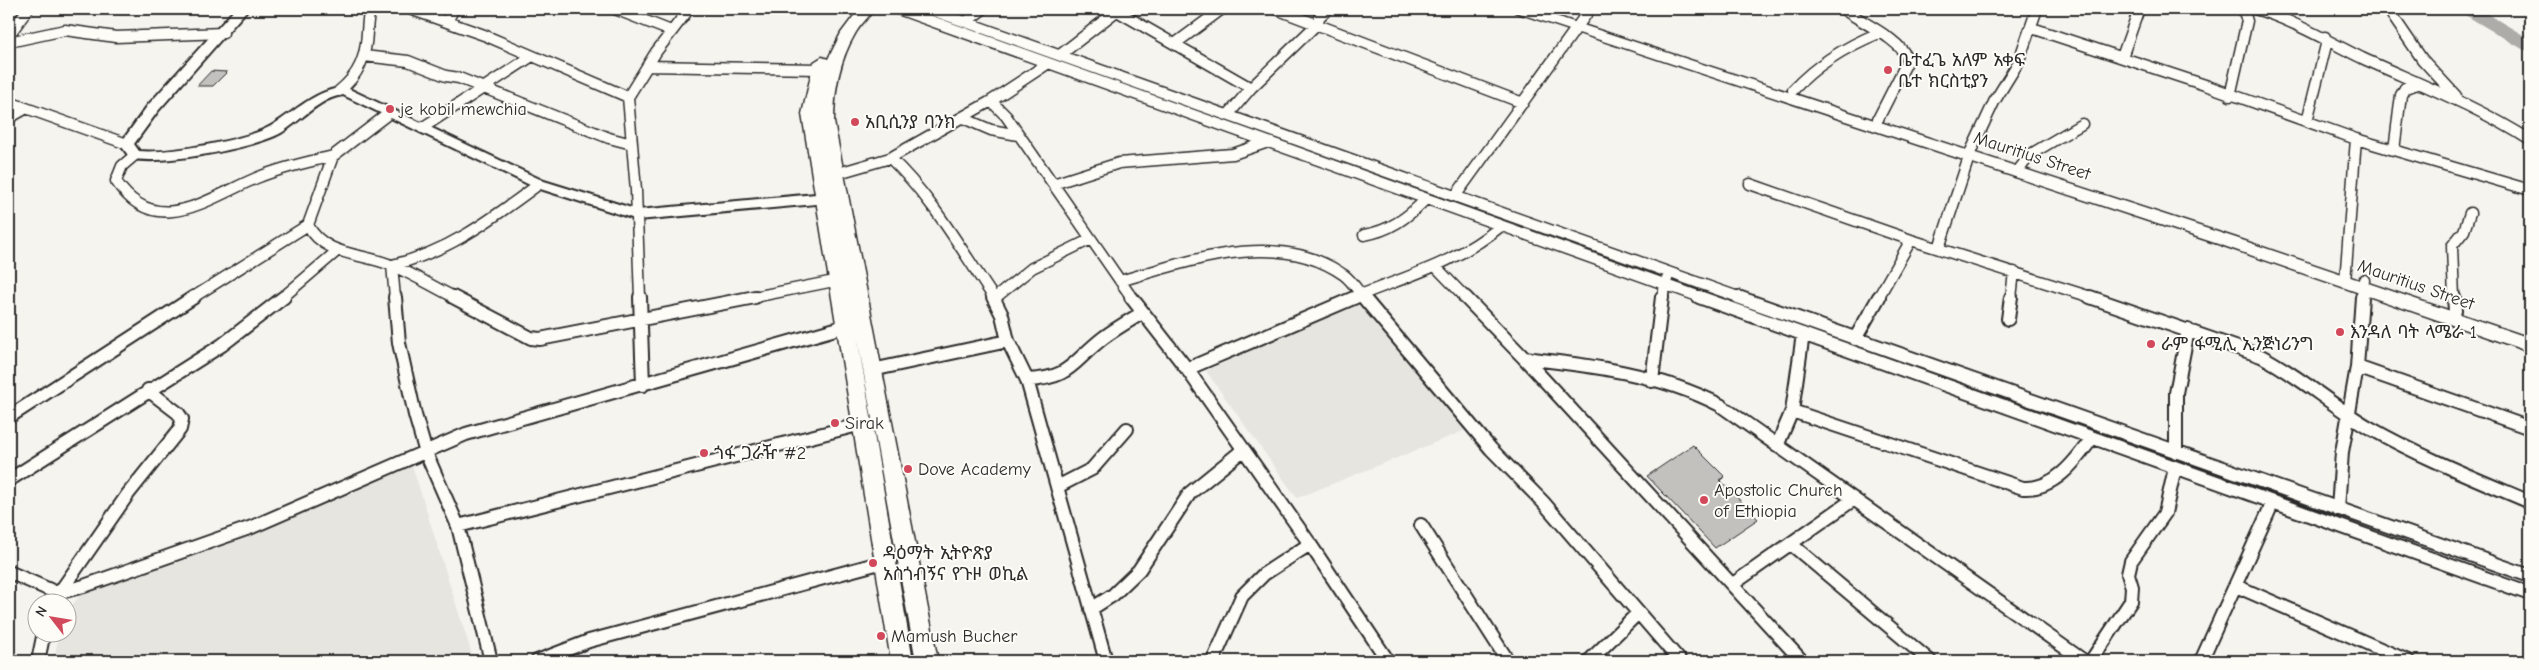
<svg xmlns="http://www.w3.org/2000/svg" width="2539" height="670" font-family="'Comic Neue','Noto Sans Ethiopic',sans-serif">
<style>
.built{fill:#e6e5e0}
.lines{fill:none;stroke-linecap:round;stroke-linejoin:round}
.river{fill:#adaca9;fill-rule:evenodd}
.building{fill:#c2c1be;stroke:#2b2b2b}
.street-far1-casing{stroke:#2b2b2b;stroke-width:13}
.street-casing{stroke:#2b2b2b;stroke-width:16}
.secondary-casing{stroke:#2b2b2b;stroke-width:4}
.primary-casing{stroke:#2b2b2b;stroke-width:3}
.street-far1{stroke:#fdfcf7;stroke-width:10}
.street{stroke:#fdfcf7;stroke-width:12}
.secondary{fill:#fdfcf7;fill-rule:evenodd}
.primary{fill:#fdfcf7;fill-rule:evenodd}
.poi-dot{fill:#d1495b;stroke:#fdfcf7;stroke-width:2}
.labels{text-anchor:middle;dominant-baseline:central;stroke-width:4;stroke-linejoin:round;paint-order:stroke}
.poi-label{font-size:18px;fill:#2b2b2b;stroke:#fdfcf7;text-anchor:start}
.street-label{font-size:18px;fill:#2b2b2b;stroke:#fdfcf7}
</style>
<rect width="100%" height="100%" fill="#f5f4ef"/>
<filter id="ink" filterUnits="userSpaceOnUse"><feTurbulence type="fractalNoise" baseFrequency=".02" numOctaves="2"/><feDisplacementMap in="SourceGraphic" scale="10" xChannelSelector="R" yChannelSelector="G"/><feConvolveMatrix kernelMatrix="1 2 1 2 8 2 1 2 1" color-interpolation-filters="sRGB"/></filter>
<g filter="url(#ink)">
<path class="built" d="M 1355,301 L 1466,430 L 1297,498 L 1206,371 Z
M 411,462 L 474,661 L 54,661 L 59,633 L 68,632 L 68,610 L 84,591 L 238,539 Z"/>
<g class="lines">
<path class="river" d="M 2460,9 L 2479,9 L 2530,39 L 2530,51 L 2524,50 L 2462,13 Z"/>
</g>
<path class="building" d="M 211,71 L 227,72 L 213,86 L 197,86 Z
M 1693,445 L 1725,477 L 1720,480 L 1758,519 L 1715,548 L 1647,476 Z"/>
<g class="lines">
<g class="street-far1-casing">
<path id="street-far1" d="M 410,9 L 484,35 L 628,97
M 615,9 L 671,31
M 898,9 L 1703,298
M 929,9 L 1741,298
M 1276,9 L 1523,103
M 1843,9 C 1861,22 1902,40 1908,60 L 1878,119
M 2255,9 C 2293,20 2327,41 2362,58 C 2419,84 2477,106 2530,140
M 2391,9 L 2392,15 L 2422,59 L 2456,96
M 1117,11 L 1251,88
M 447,21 L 454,9
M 966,22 L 983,9
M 2032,28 L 2208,86 L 2356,139 L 2530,190
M 9,35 L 28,9
M 9,42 L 65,30 L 116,37 L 223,33
M 1176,43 L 1222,9
M 1060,55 L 1119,9
M 364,56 L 408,61 L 446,76 L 459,78 L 609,138 L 632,144
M 2122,57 L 2139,9
M 647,66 L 819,69
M 1793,90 C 1817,64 1847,46 1879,33
M 339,91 C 359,75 366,57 367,32 C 368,23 367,16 372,9
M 2230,96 L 2247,21 L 2243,9
M 991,101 L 1006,116 L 1132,298
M 9,102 L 127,144
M 1228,115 L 1251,88 L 1316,25 L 1320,16 L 1328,9
M 9,118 L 25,109
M 963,118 L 991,130 L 1018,135
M 2307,121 L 2326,45 L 2325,37
M 422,128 L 532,56
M 2394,150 L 2401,95 L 2405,88 L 2418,84
M 135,155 L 122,166 L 116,181 C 156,242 211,196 259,177 C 283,167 308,162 333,156
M 890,158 C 932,197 962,251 994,298
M 2017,172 L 2031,154 L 2082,124
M 835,174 L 890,158 L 991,101 L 1047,64
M 1053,184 L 1119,163 L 1233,154 L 1268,142
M 1750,184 L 1911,240 L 2094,298
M 1456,195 L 1590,9
M 308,225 C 324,257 365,253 393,266 C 415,275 435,288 456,298
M 1364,235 C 1389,231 1407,218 1425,200
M 1939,248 L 1971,151 L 1994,102 L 2018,63 L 2037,9
M 1437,268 L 1466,298
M 1120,281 C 1189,261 1278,228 1344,275 C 1352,281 1358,291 1364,298
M 2345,282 L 2356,139
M 192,298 L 308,225 L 333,156 L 388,114
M 282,298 L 337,251
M 395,298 L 392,265 C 449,252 493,218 539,184
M 640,298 L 636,190 L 628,97 L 656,52 L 689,9
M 749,298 L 839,280
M 995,298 L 1032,268 L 1091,239
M 1353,298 C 1407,276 1455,264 1501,226
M 1662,298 L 1667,279
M 1878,298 L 1911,240
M 2011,298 L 2014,272
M 2362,298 L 2364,280
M 2454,298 L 2452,246 L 2464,231 L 2470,213"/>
</g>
<g class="street-casing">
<path id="street" d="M 395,297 L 399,343 L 415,415 L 426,453 L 458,526 L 491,661
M 453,297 L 531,338 L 540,339 L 755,297
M 640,297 L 643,385
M 993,297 L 1002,315 L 1008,341 L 1027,380 L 1106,661
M 1131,297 L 1187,369 L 1310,544 L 1388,661
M 1363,297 L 1491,449 L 1543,502 L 1680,661
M 1465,297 L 1524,358 L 1802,661
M 1699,297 L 2530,594
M 1738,297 L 2530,576
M 2090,297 L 2261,356 C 2300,376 2332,406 2370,428 C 2421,457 2476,479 2530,502
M 2454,297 L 2455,311
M 994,299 L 996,297
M 2008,319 L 2011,297
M 1855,339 L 1879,297
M 1524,358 C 1590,365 1660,374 1720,405 L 2084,661
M 2357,367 L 2530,428
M 1187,369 L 1356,297
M 872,370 L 1008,341
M 1027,380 C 1071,378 1071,363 1103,338 C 1115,329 1129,321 1142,313
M 1652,381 L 1662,297
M 1792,411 L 2023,488 C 2054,490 2075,462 2092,438
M 9,417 L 194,297
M 1777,446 L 1792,411 L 1803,334
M 2176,452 L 2176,393 L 2188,330
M 9,480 L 222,345 L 284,297
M 1057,487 L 1092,469 L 1127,429
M 2338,509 L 2342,452 L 2357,367 L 2362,297
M 1421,525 L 1508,661
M 458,526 L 862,424
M 1791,544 L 1930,661
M 9,572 L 57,593 L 84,586 L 252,527 L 466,434 L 846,326
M 1733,584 L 1854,499
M 2236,586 L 2408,661
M 53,602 L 128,494 L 180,429 L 182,419 L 178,413 L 148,390
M 1091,609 L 1113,595 L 1139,570 L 1190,493 L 1243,450
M 38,661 L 44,632
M 537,661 L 589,641 L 887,561
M 1213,661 L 1242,596 L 1264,574 L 1310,544
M 1589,661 L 1638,613
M 2091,661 L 2131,601 L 2132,587 L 2128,574 L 2131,561 L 2165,513 L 2175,468
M 2201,661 L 2273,502"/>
</g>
<g class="secondary-casing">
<path id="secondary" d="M 235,9 L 248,9 L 158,111 L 134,144 L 139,151 C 168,154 247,140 271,126 C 296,111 315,90 345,87 L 544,181 L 638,210 L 838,192 L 845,197 L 838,202 L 638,220 L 534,187 L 343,95 C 319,98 301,121 281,133 C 255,148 159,166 130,158 L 120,144 L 148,105 Z"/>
</g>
<g class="primary-casing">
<path id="primary" d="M 859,9 L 874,9 C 868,18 860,25 855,34 C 839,61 834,91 834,122 L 938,661 L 916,661 L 857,336 L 913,661 L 891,661 L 802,114 L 814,62 L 822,57 L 828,59 L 841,33 Z
M 1513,9 L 1534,9 L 2236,238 L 2530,338 L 2530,352 L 2224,246 L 1515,12 Z"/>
</g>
<use href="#street-far1" class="street-far1"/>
<use href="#street" class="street"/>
<use href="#secondary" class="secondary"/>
<use href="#primary" class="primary"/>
</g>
</g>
<g class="poi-dot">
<circle cx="1888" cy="70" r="5"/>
<circle cx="390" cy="109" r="5"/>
<circle cx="855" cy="122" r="5"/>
<circle cx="2340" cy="332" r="5"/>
<circle cx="2151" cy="344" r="5"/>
<circle cx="835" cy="423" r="5"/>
<circle cx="704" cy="453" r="5"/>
<circle cx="908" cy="469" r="5"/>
<circle cx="1704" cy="500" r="5"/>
<circle cx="873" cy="563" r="5"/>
<circle cx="881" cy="636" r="5"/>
</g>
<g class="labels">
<g class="poi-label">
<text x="1898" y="60">ቤተፈጌ አለም አቀፍ<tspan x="1898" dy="21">ቤተ ክርስቲያን</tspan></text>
<text x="400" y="109">je kobil mewchia</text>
<text x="865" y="122">አቢሲንያ ባንክ</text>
<text x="2350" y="332">እንዳለ ባት ላሜራ 1</text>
<text x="2161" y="344">ራም ፋሚሊ ኢንጅነሪንግ</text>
<text x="845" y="423">Sirak</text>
<text x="714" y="453">ጎፋ ጋራዥ #2</text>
<text x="918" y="469">Dove Academy</text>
<text x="1714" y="490">Apostolic Church<tspan x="1714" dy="21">of Ethiopia</tspan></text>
<text x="883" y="553">ዳዕማት ኢትዮጽያ<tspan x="883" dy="21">አስጎብኝና የጉዞ ወኪል</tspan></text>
<text x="891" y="636">Mamush Bucher</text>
</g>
<g class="street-label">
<text transform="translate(2032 156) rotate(18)">Mauritius Street</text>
<text transform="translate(2416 285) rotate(19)">Mauritius Street</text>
</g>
</g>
<rect width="2539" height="670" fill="none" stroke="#fdfcf7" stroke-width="30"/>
<rect x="15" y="15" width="2509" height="640" fill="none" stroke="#2b2b2b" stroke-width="2" filter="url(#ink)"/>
<g transform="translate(52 618) rotate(301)"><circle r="24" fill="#fdfcf7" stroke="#a9a8a5"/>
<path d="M0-4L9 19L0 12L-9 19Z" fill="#d1495b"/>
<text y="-8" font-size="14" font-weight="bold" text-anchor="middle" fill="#2b2b2b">N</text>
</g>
</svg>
